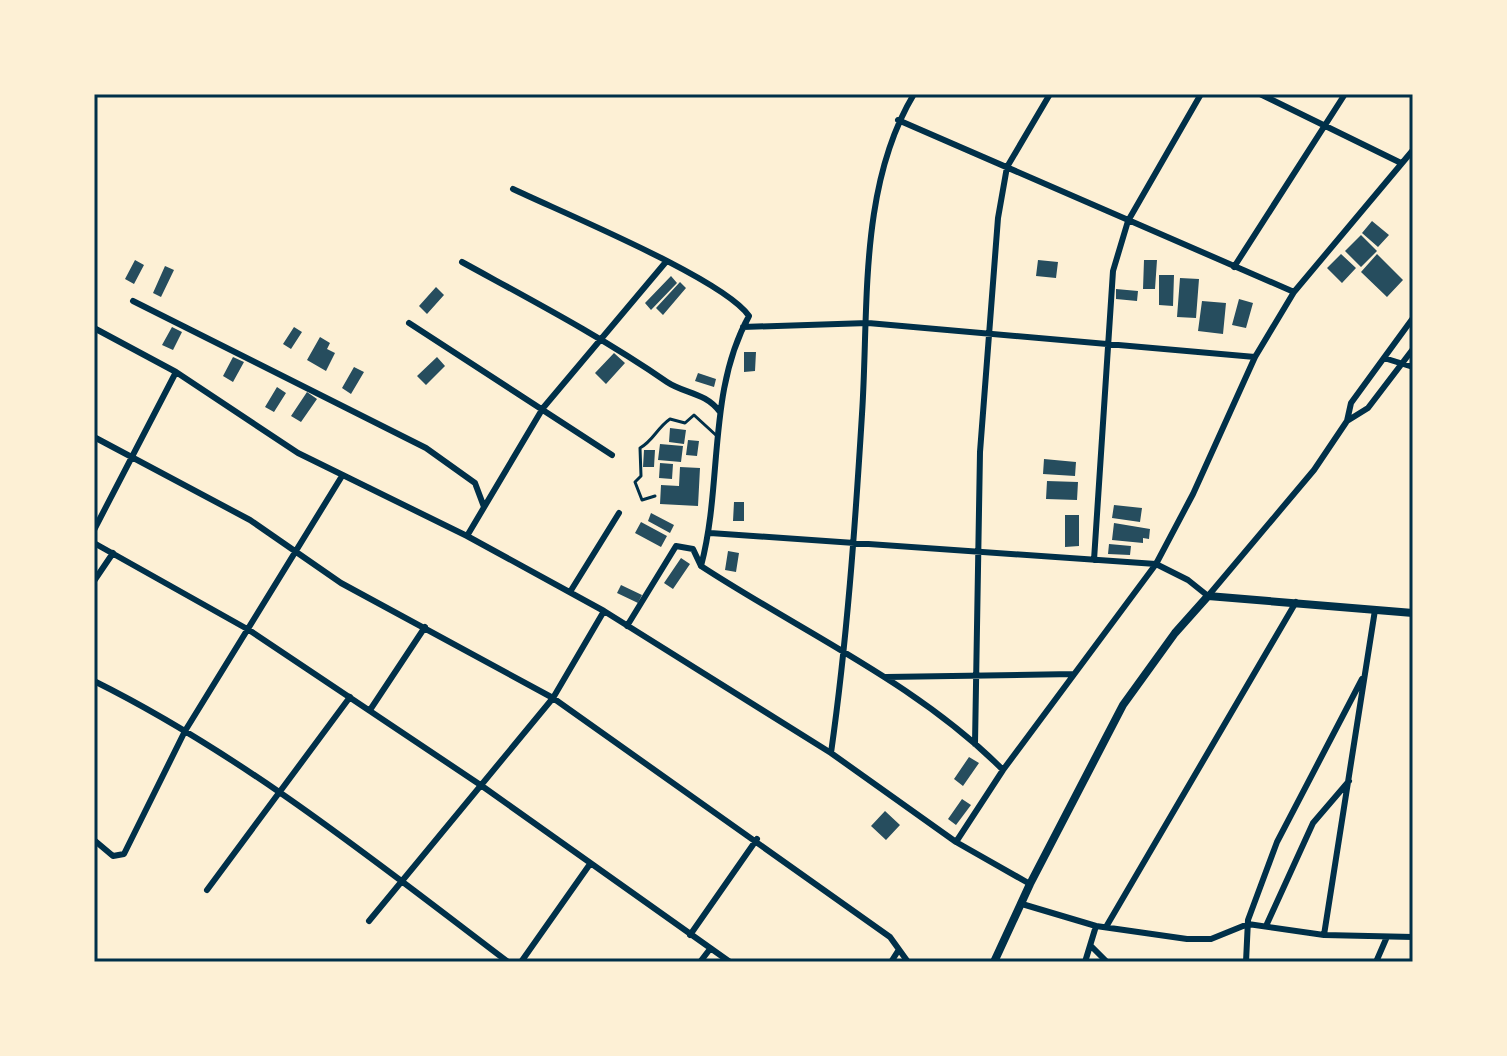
<svg xmlns="http://www.w3.org/2000/svg" width="1507" height="1056" font-family="Spectral,serif">
<style>
.building{fill:#264d5e}
.lines{fill:none;stroke-linecap:round;stroke-linejoin:round}
.service{stroke:#003049;stroke-width:3}
.minor{stroke:#003049;stroke-width:6}
.tertiary{stroke:#003049;stroke-width:8}
.neatline{fill:none;stroke:#003049;stroke-width:3}
</style>
<rect width="100%" height="100%" fill="#fdf0d5"/>
<path class="building" d="M 1372,221 L 1389,235 L 1378,247 L 1362,233 Z
M 1361,235 L 1377,251 L 1361,267 L 1345,251 Z
M 1341,254 L 1356,268 L 1342,283 L 1327,268 Z
M 1377,254 L 1403,280 L 1387,297 L 1361,272 Z
M 135,260 L 144,265 L 134,284 L 125,279 Z
M 1038,260 L 1058,262 L 1056,278 L 1036,276 Z
M 1144,260 L 1157,260 L 1155,289 L 1143,289 Z
M 165,266 L 174,270 L 161,297 L 153,293 Z
M 1159,275 L 1174,275 L 1173,306 L 1159,305 Z
M 671,276 L 677,283 L 651,310 L 645,303 Z
M 1180,278 L 1199,279 L 1196,318 L 1177,317 Z
M 680,282 L 686,288 L 663,315 L 656,308 Z
M 436,287 L 444,295 L 427,314 L 419,306 Z
M 1116,289 L 1138,291 L 1137,301 L 1116,299 Z
M 1239,299 L 1253,303 L 1246,328 L 1232,325 Z
M 1202,301 L 1226,303 L 1223,334 L 1198,331 Z
M 172,327 L 182,332 L 173,350 L 162,345 Z
M 294,327 L 302,332 L 291,349 L 283,344 Z
M 320,337 L 330,343 L 327,349 L 335,353 L 326,371 L 307,360 Z
M 744,352 L 756,352 L 755,371 L 744,372 Z
M 614,353 L 625,363 L 606,384 L 595,373 Z
M 233,357 L 244,362 L 233,382 L 223,376 Z
M 437,357 L 445,366 L 426,385 L 417,376 Z
M 354,367 L 364,372 L 351,394 L 342,388 Z
M 698,373 L 716,379 L 714,387 L 695,381 Z
M 277,387 L 286,393 L 274,412 L 265,407 Z
M 307,392 L 317,399 L 301,422 L 291,416 Z
M 670,428 L 686,430 L 684,444 L 669,442 Z
M 688,440 L 699,441 L 697,456 L 686,455 Z
M 660,444 L 683,446 L 681,462 L 658,460 Z
M 644,450 L 655,450 L 654,467 L 643,467 Z
M 1044,459 L 1076,462 L 1075,476 L 1043,474 Z
M 660,463 L 673,464 L 672,479 L 659,478 Z
M 680,467 L 700,468 L 698,506 L 660,504 L 661,485 L 679,486 Z
M 1047,481 L 1078,482 L 1077,500 L 1046,499 Z
M 734,502 L 744,502 L 744,521 L 733,521 Z
M 1114,505 L 1142,508 L 1140,522 L 1112,518 Z
M 651,513 L 674,525 L 670,533 L 648,521 Z
M 1065,515 L 1079,515 L 1079,546 L 1065,547 Z
M 641,522 L 667,536 L 661,547 L 635,533 Z
M 1114,523 L 1150,529 L 1149,539 L 1143,538 L 1143,543 L 1112,540 Z
M 1109,544 L 1131,546 L 1130,555 L 1108,554 Z
M 728,551 L 739,553 L 736,572 L 725,570 Z
M 681,558 L 690,564 L 673,589 L 664,583 Z
M 621,585 L 642,595 L 638,603 L 617,593 Z
M 969,757 L 979,763 L 963,786 L 954,779 Z
M 962,799 L 971,805 L 956,825 L 948,819 Z
M 885,811 L 900,825 L 886,840 L 871,826 Z"/>
<g class="lines">
<path class="service" d="M 655,496 L 642,500 L 635,482 L 641,476 L 640,448 C 653,441 657,428 670,419 L 685,423 L 694,415 L 718,437"/>
<path class="minor" d="M 1260,94 L 1401,163
M 898,120 L 1294,292
M 513,189 C 561,212 724,279 749,316 C 707,392 723,483 701,566
M 462,262 C 531,300 602,337 667,382 C 685,394 705,392 720,412
M 1234,267 L 1345,94
M 133,301 L 426,448 L 475,483 L 484,507
M 409,323 L 612,455
M 743,327 L 868,323 L 1255,357
M 94,328 L 176,372 L 298,453 L 467,536 L 604,611 L 831,753 L 956,842 L 1030,884
M 1384,358 L 1413,367
M 1347,421 L 1368,408 L 1413,349
M 94,437 L 250,520 L 341,583 L 553,698 L 890,937 L 908,962
M 94,530 L 176,372
M 710,533 L 1156,564 L 1188,580 L 1208,596 L 1314,470 L 1347,421 L 1351,403 L 1413,318
M 467,536 L 543,408 L 665,263
M 94,543 L 249,630 L 482,786 L 730,962
M 1094,560 L 1113,271 L 1128,221 L 1201,94
M 701,566 C 802,632 918,684 1003,770
M 94,581 L 113,553
M 570,592 L 619,513
M 627,626 L 676,546 L 693,549 L 701,566
M 886,677 L 1074,674
M 94,681 C 243,755 376,862 508,962
M 370,710 L 425,627
M 975,744 L 980,452 L 998,218 L 1007,167 L 1050,94
M 831,753 C 847,640 855,528 862,414 C 869,309 858,187 914,94
M 94,840 L 113,856 L 124,854 L 185,731 L 342,476
M 956,842 L 1003,770 L 1156,564 L 1193,494 L 1255,357 L 1294,292 L 1413,150
M 207,890 L 350,697
M 1022,904 L 1096,926 L 1187,939 L 1211,939 L 1248,924 L 1324,935 L 1413,937
M 369,921 L 553,698 L 604,611
M 1266,926 L 1313,823 L 1349,781
M 1106,927 L 1296,602
M 690,935 L 757,839
M 1324,935 L 1375,610
M 1091,946 L 1107,962
M 521,962 L 590,864
M 700,962 L 710,949
M 891,962 L 898,951
M 1085,962 L 1096,926
M 1246,962 L 1248,920 L 1277,842 L 1362,679
M 1376,962 L 1386,939"/>
<path class="tertiary" d="M 994,962 L 1030,884 L 1123,705 L 1175,633 L 1208,596 L 1413,613"/>
</g>
<rect width="1507" height="1056" fill="none" stroke="#fdf0d5" stroke-width="192"/>
<rect x="96" y="96" width="1315" height="864" class="neatline"/>
</svg>
